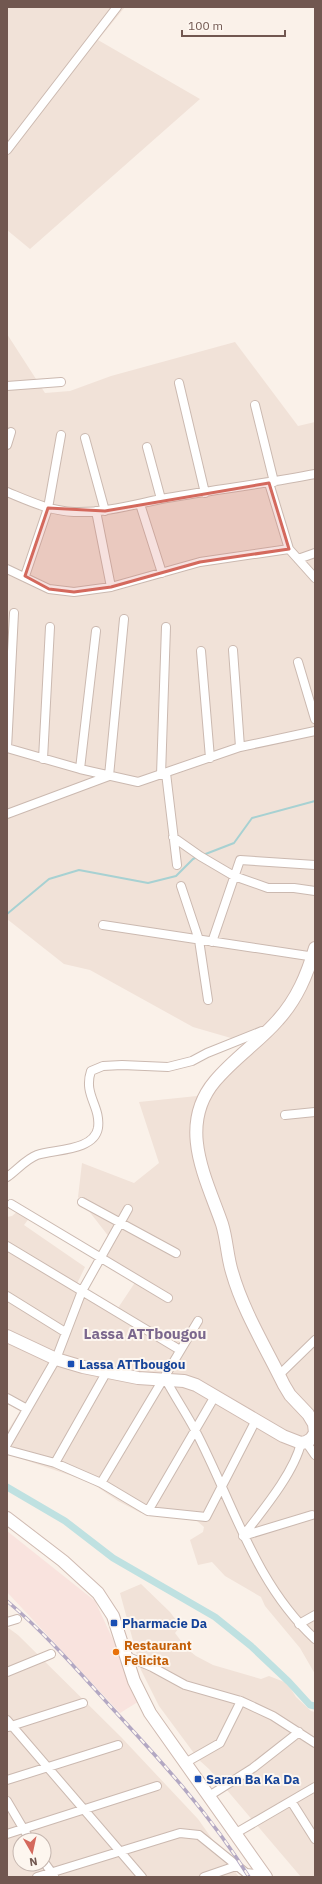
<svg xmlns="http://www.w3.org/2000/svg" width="322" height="1884" font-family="'IBM Plex Sans',sans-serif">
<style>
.residential{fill:#f1e2d8;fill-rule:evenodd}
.commercial{fill:#f9e3de}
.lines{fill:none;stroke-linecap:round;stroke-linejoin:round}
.stream{stroke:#a7d1d2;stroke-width:2}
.canal{stroke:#bfe1e1;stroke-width:7}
.street-casing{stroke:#cbb9b0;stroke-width:10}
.secondary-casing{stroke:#cfbab1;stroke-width:14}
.street{stroke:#fff;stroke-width:8}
.secondary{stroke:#fff;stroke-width:12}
.rail-casing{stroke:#b3a8c3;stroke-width:3.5}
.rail{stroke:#fdf6ef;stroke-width:2;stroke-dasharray:6;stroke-linecap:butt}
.marked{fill:#d4695d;fill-opacity:0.2;stroke:#d4695d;stroke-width:3;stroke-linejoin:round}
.transit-dot{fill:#1a4fb4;stroke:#fdf6ef;stroke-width:1.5}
.food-dot{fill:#e8710a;stroke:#fdf6ef;stroke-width:1.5}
.labels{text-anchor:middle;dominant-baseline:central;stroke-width:4;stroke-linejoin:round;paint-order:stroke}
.transit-label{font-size:13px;font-weight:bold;fill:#164399;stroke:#fdf6ef;text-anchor:start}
.food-label{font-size:13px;font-weight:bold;fill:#c56008;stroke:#fdf6ef;text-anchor:start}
.quarter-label{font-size:15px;font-weight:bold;fill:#7b678d;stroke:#fdf6ef}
</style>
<rect width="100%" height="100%" fill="#faf1e9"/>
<path class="residential" d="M 7,7 L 125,7 L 98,40 L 200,99 L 30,249 L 7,230 Z
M 7,334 L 45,393 L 70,391 L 111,376 L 235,342 L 298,426 L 315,422 L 315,1674 L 300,1648 L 265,1606 L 261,1597 L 225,1576 L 212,1562 L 198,1565 L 190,1540 L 203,1532 L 204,1527 L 197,1521 L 141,1513 L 118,1501 L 90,1482 L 7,1454 L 7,1432 L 20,1411 L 7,1404 L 7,1217 L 12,1216 L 19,1210 L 30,1217 L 24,1225 L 85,1267 L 74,1290 L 114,1314 L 136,1281 L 103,1261 L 113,1242 L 78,1197 L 82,1163 L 134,1183 L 159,1163 L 139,1102 L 197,1096 L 248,1043 L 193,1027 L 90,970 L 64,964 L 7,919 Z
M 141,1584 L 170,1612 L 179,1624 L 179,1628 L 175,1633 L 187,1649 L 196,1656 L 213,1665 L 261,1679 L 269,1676 L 287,1683 L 296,1697 L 311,1711 L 315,1712 L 315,1877 L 301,1877 L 209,1769 L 199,1760 L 159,1706 L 141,1670 L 120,1593 Z
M 7,1627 L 18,1635 L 121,1737 L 198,1819 L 239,1877 L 7,1877 ZM 20,1840 L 44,1840 L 44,1864 L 20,1864 Z"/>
<path class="commercial" d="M 7,1531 L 95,1601 L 141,1700 L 120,1713 L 7,1592 Z"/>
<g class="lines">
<path class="stream" d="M 203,855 L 234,843 L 252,818 L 315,801
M 7,914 L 49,879 L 79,870 L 148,883 L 176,876 L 193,859 L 197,857"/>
<path class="canal" d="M 7,1487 L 65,1521 L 113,1558 L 215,1617 L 251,1646 L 289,1682 L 310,1705 L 315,1706"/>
<g class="street-casing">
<path id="street" d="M 7,150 L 117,7
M 179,383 L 205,493
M 7,386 L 61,382
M 255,405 L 274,482
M 85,438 L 105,511
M 7,445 L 11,432
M 147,447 L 161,499
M 269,483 L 289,549 L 315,578
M 7,492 C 29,501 50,511 74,512 C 104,513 132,505 161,499 C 212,490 264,484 315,474
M 140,504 L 162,573
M 96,511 L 111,587
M 298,559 L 315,553
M 7,569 L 49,589 L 74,592 L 111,587 L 200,562 L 289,549
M 25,576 L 48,508 L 61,435
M 233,650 L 240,747
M 201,651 L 210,758
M 298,662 L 315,719
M 7,748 L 80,769 L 138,782 L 240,747 L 315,731
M 7,748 L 14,613
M 43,759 L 50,627
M 80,769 L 96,631
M 166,773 L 177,865
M 161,775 L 166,627
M 7,814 L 109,776 L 124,619
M 173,837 L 200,856 L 234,876 L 268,888 L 294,888 L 315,891
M 181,886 L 199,940 L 208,1000
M 103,925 L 315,957
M 212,942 L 240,860 L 315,865
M 285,1115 L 315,1112
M 7,1177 C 16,1171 26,1159 37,1155 C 55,1149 94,1151 98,1128 C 101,1106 83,1095 91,1071 L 103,1066 L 122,1065 L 168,1067 L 192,1061 L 207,1053 L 262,1031 L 266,1031
M 82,1202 L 176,1253
M 11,1204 L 168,1298
M 7,1246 L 180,1350
M 7,1296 L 65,1332
M 279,1375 L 315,1340
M 166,1380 C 175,1397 186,1413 195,1430 C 233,1502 254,1583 315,1639
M 7,1398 L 27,1409
M 306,1442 L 315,1455
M 301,1443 C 294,1473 262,1511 243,1536 L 312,1515
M 7,1444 L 56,1359 L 82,1291 L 128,1209
M 7,1450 L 55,1463 L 101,1483 L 148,1511 L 206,1517 L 256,1420
M 55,1463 L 106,1373
M 101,1483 L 198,1321
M 148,1511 L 215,1396
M 7,1622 L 17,1619
M 299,1624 L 315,1615
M 126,1656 L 152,1667 L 185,1685 L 241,1701 L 273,1716 L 315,1743
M 7,1672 L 51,1654
M 7,1720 L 142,1877
M 8,1727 L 83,1703
M 185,1763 L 220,1743 L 241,1701
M 7,1780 L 118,1745
M 209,1796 L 253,1768 L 299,1732
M 7,1801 L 30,1840
M 291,1801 L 315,1839
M 236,1833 L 315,1787
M 7,1834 L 157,1786
M 44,1862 L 54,1876
M 37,1877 L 180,1833 L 199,1835 L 246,1873 L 264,1875
M 204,1877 L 236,1866"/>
</g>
<g class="secondary-casing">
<path id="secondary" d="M 7,1336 L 56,1359 L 83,1367 L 138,1378 L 184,1381 L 196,1385 L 283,1436 L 301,1443 L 306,1442 L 311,1439 L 315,1433 L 314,1424 L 308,1414 L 290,1395 L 284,1385 C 266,1348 243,1311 232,1272 C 227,1256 227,1240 222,1224 C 206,1178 177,1126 215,1081 C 234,1058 259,1042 278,1020 C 297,999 307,975 315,948
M 7,1518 L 63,1561 L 98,1593 L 113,1616 L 134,1681 L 150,1713 L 266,1877"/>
</g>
<use href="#street" class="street"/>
<use href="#secondary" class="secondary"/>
<g class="rail-casing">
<path id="rail" d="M 7,1601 C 45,1633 78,1671 111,1707 C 161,1761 210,1814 249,1877"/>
</g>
<use href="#rail" class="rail"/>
</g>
<path class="marked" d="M 269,483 L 289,549 L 200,562 L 111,587 L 74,592 L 49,589 L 25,576 L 48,508 L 105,511 Z"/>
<g class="transit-dot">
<rect x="67" y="1360" width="8" height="8" rx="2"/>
<rect x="110" y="1619" width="8" height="8" rx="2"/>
<rect x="194" y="1775" width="8" height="8" rx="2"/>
</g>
<circle class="food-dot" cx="116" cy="1652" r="4"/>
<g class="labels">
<g class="transit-label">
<text x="79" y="1364">Lassa ATTbougou</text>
<text x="122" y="1623">Pharmacie Da</text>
<text x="206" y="1779">Saran Ba Ka Da</text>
</g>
<g class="food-label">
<text x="124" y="1645">Restaurant<tspan x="124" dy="15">Felicita</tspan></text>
</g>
<g class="quarter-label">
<text x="145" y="1333">Lassa ATTbougou</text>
</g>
</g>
<rect width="322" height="1884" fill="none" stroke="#715750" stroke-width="16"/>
<g transform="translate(32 1852) rotate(171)"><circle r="19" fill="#fdf6ef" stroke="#c5b6af"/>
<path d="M0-3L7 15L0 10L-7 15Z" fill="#d4695d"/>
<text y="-6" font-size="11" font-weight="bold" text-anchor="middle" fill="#715750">N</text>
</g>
<path d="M182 30v6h103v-6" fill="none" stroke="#715750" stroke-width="2"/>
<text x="188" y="30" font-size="12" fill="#715750" stroke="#fdf6ef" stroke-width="3" paint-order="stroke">100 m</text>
</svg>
